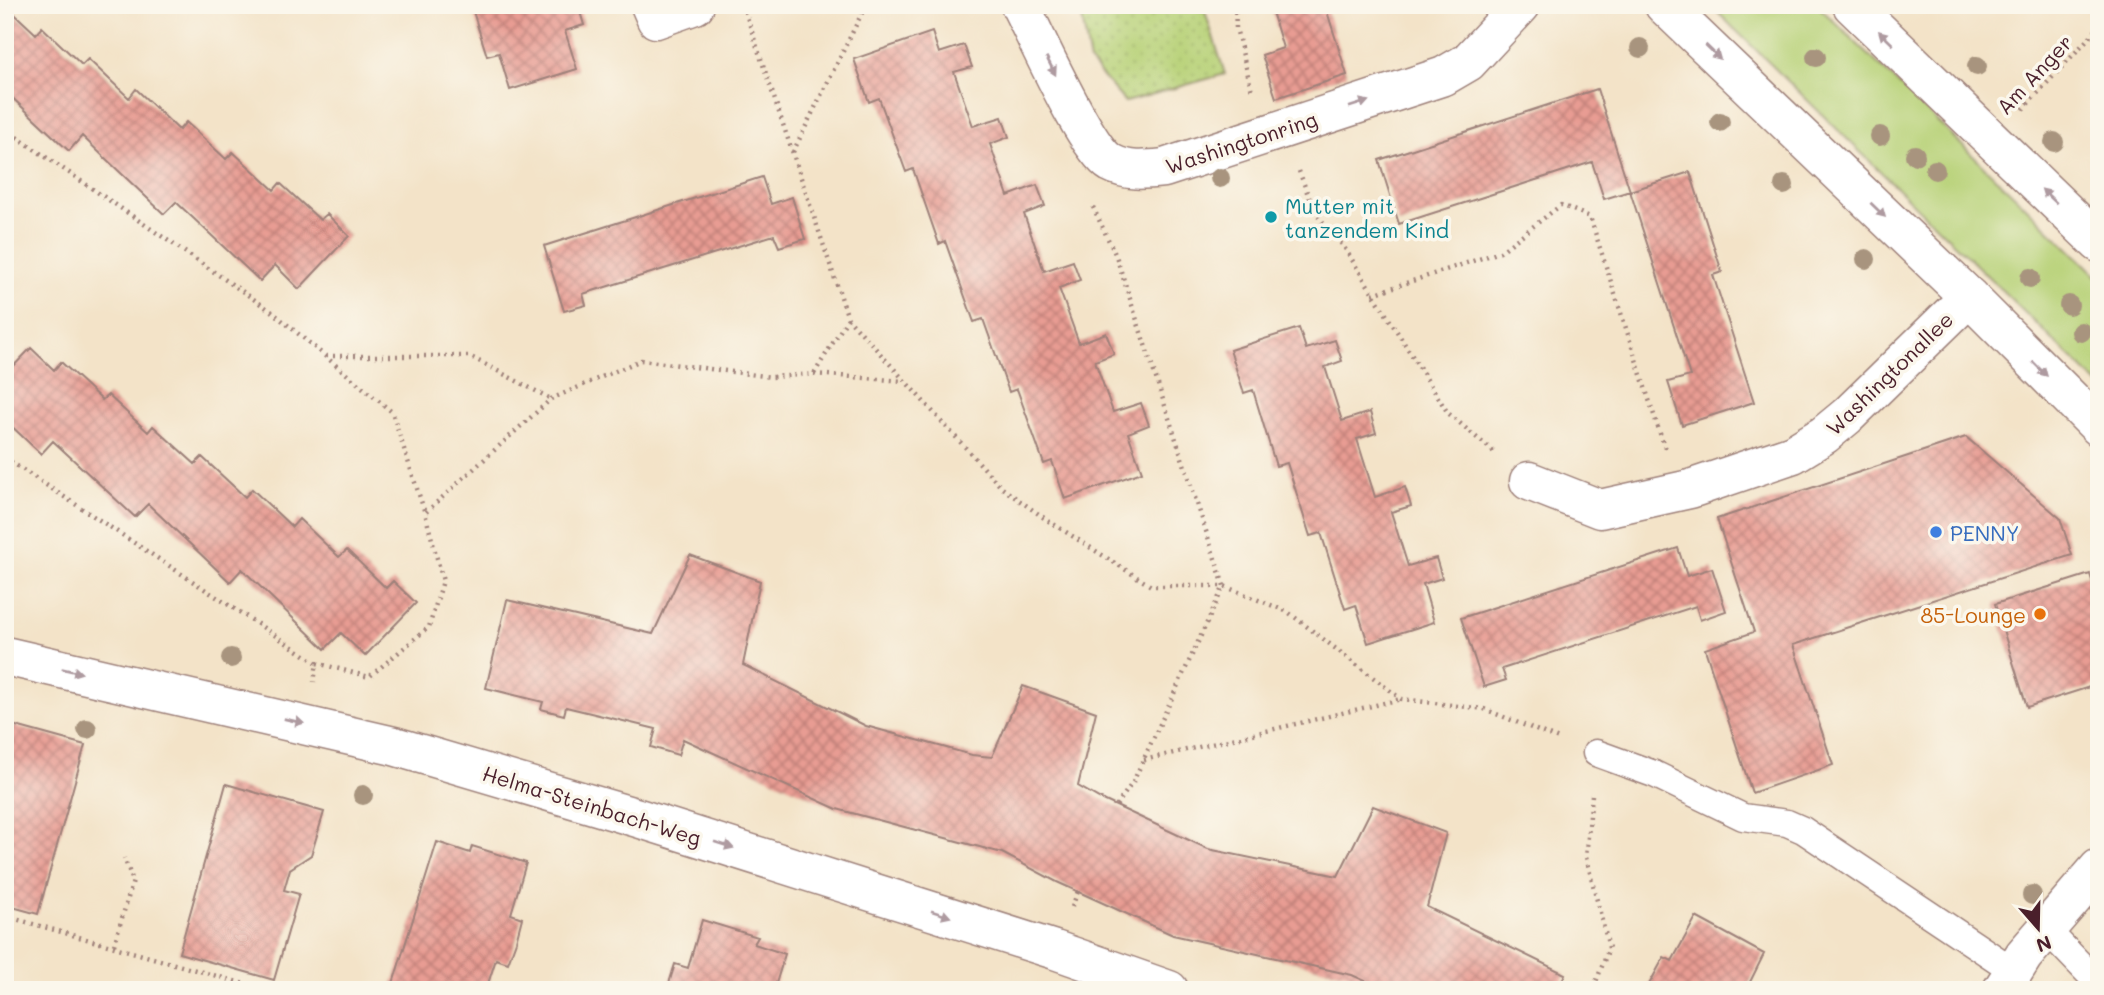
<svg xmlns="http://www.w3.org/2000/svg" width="2104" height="995" font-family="Mali,sans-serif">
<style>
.green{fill:#b7d177;stroke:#807851;stroke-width:2}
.park{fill:url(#park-dots);stroke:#807851;stroke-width:2}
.building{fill:url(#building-cross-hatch)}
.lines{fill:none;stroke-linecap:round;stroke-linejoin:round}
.service-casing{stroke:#9e817a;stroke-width:29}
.minor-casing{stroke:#9e817a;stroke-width:41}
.tertiary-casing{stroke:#9e817a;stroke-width:41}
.path{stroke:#9e817a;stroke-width:4.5;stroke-dasharray:2 5;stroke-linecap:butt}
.service{stroke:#fff;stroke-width:26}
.minor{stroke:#fff;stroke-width:38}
.tertiary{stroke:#fff;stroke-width:38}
.tree{fill:#a8947e}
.oneway{fill:#ae9aa0}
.culture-dot{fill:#0f9aa8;stroke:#fbf7ec;stroke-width:2.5}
.shop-dot{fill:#3f7fe0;stroke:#fbf7ec;stroke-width:2.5}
.food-dot{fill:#e8710a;stroke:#fbf7ec;stroke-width:2.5}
.labels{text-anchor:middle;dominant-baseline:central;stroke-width:7;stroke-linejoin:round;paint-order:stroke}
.street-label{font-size:21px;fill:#4a1f2b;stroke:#fbf7ec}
.culture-label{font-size:21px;fill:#0d838f;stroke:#fbf7ec;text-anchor:start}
.shop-label{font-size:21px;fill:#366cbe;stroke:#fbf7ec;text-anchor:start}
.food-label{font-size:21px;fill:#c56008;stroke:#fbf7ec;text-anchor:end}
</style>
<defs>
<pattern id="park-dots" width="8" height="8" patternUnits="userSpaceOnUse" patternTransform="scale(1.75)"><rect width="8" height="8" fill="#b7d177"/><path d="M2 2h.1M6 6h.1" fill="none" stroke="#9fb367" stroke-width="1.8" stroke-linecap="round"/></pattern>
<pattern id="building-cross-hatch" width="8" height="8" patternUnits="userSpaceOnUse" patternTransform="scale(1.75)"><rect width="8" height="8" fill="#e89c93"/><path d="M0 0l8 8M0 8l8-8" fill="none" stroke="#be7f78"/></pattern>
</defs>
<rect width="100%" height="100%" fill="#fbf7ec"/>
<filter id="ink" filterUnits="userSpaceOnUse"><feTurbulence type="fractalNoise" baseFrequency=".0143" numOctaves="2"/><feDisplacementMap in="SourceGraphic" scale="14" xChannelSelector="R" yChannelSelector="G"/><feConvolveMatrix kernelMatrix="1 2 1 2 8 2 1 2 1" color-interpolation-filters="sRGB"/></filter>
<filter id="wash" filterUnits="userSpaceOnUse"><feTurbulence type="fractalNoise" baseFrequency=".00686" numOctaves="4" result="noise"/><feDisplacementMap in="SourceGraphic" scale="28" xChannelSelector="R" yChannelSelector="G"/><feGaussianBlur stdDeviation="1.57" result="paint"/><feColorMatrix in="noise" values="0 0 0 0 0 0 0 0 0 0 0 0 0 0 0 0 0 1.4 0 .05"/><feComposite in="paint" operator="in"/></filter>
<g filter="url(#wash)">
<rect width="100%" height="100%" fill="#f3e3c8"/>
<path class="green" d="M 1710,5 L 1817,5 L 2099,278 L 2099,385 Z"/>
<path class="park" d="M 1089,5 L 1203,5 L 1225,74 L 1125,102 L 1090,62 L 1082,17 Z"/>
<g id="blocks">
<path class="building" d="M 5,5 L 36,34 L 42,27 L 82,65 L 88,59 L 129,98 L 136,89 L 179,130 L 186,122 L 226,159 L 233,152 L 274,190 L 280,183 L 320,220 L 327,214 L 349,236 L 299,289 L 275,265 L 260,281 L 176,202 L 164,214 L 82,136 L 69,151 L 5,91 Z
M 471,5 L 548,5 L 551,14 L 578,5 L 584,25 L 565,31 L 577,69 L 510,90 L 499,53 L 487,56 Z
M 1270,5 L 1325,5 L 1347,75 L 1276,98 L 1262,55 L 1283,48 Z
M 932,32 L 939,53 L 964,45 L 972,67 L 954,72 L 973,126 L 1002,117 L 1009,137 L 990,144 L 1008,196 L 1037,185 L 1045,206 L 1024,214 L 1044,271 L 1073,261 L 1080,280 L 1059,288 L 1079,343 L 1106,333 L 1114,354 L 1095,361 L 1113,412 L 1141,403 L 1149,425 L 1128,433 L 1142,472 L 1065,499 L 1052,461 L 1044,464 L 1017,389 L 1009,392 L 983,319 L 974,322 L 945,241 L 939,244 L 913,169 L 906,172 L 879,98 L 869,102 L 854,59 Z
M 1597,89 L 1630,191 L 1604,199 L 1592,162 L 1399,224 L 1379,160 Z
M 1690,172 L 1722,272 L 1713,275 L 1754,402 L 1682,425 L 1668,382 L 1690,376 L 1630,191 Z
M 762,177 L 771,204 L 792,197 L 805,239 L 779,247 L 774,235 L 583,294 L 586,305 L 564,311 L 544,246 Z
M 1299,328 L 1306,349 L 1335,340 L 1342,361 L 1325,367 L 1342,421 L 1370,412 L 1376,433 L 1357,439 L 1375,497 L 1405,487 L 1411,506 L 1391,512 L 1408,566 L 1436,558 L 1442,578 L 1423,584 L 1434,622 L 1368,643 L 1356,605 L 1345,609 L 1321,533 L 1310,536 L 1287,463 L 1276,466 L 1253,390 L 1244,393 L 1230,350 Z
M 31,348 L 54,370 L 61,362 L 102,400 L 108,395 L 148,432 L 153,426 L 195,464 L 202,457 L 245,497 L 252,489 L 292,527 L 299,519 L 339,557 L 347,550 L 386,588 L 393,581 L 416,603 L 365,656 L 341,633 L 325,649 L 242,569 L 230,582 L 148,504 L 135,517 L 53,441 L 41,454 L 5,420 L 5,375 Z
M 1966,437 L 2060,518 L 2072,555 L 1793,645 L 1833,765 L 1752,793 L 1705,649 L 1754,632 L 1717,519 Z
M 1678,548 L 1687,576 L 1712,568 L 1726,611 L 1700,620 L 1696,606 L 1502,669 L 1506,680 L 1484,687 L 1461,618 Z
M 690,555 L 760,581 L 743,665 L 866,726 L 972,755 L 992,757 L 1023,686 L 1096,712 L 1078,786 L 1099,798 L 1208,849 L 1338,876 L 1373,806 L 1446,833 L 1427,907 L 1565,974 L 1558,990 L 1385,990 L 1352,975 L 1173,935 L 1057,882 L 1002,853 L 837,809 L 683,739 L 678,755 L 651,747 L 656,729 L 566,707 L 564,715 L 541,709 L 543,702 L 486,688 L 507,600 L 653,634 Z
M 2090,574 L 2099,604 L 2099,684 L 2027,707 L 1995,604 Z
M 5,723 L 85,745 L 38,914 L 5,905 Z
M 226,784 L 324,812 L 311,855 L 290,869 L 284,890 L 299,894 L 274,980 L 179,953 Z
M 437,842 L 470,853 L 472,846 L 526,863 L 511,914 L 522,918 L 516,941 L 508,963 L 496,959 L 486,990 L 391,990 Z
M 1696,917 L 1764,954 L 1746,990 L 1646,990 L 1664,957 L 1672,961 Z
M 702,920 L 758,937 L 754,944 L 785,954 L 774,990 L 667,990 L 675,964 L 688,968 Z"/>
</g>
</g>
<g filter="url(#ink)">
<use href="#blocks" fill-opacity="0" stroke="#9e817a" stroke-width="2"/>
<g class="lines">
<g class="service-casing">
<path id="service" d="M 1596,753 L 1654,774 L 1743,817 L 1787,823 L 1803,830 L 2014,971
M 2046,929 L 2099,984"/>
</g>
<g class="minor-casing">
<path id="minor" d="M 650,5 L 656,19 L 695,5
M 1020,5 C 1036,36 1086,149 1111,163 C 1128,172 1145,170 1164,168 L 1444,76 L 1468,62 L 1521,5
M 1529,481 L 1600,509 L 1690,489 L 1793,454 L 1824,435 L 1847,416 L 1969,297
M 5,656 L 394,746 L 638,818 L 1055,950 L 1169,990
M 2002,990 L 2024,955 L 2099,868"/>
</g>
<g class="tertiary-casing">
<path id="tertiary" d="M 1664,5 L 1969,297 L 2099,427
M 1852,5 L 2099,243"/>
</g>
<path class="path" d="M 743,5 L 848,318 L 1002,488 L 1047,520 L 1151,586 L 1224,586 L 1288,612 L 1401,699 L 1484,709 L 1561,740
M 1235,5 L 1236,28 L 1252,91
M 2023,109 L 2099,27
M 5,129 L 271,311 L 392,412 L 425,513
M 793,152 L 866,5
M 1299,171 L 1315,213 L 1344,247 L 1448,413 L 1496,454
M 1093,207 L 1116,256 L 1224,586 L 1133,782 L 1116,806
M 1373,294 L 1500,252 L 1561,205 L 1590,217 L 1665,449
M 326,356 L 469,356 L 551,399
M 814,374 L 904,381
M 5,458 L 317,663 L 314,682
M 317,663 L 369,677 L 429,627 L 443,581 L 425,513 L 551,399 L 641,360 L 772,377 L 814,374 L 848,318
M 1144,760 L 1401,699
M 1592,795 L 1586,857 L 1609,948 L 1593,990
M 1072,907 L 1078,891
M 5,916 L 266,990
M 114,945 L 133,881 L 124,858"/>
<use href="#service" class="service"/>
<use href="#minor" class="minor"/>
<use href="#tertiary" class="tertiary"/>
</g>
<g class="tree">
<circle cx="1640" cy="48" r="10"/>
<circle cx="1816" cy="57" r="10"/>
<circle cx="1977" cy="66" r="10"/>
<circle cx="1720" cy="122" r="10"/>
<circle cx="1880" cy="136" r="10"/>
<circle cx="2054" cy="142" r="10"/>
<circle cx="1915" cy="155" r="10"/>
<circle cx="1935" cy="170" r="10"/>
<circle cx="1220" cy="178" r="10"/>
<circle cx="1784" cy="185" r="10"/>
<circle cx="1866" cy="259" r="10"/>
<circle cx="2030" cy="278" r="10"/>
<circle cx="2069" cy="305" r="10"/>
<circle cx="2081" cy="332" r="10"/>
<circle cx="231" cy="658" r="10"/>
<circle cx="87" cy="729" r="10"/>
<circle cx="363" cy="795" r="10"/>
<circle cx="2032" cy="895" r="10"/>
</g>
<defs><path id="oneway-solid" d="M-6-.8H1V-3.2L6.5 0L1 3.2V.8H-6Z" transform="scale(1.75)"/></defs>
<g class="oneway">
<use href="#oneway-solid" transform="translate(1886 38) rotate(-136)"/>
<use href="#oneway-solid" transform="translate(1713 52) rotate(44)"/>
<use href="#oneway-solid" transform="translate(1051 66) rotate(63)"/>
<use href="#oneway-solid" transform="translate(1359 104) rotate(-18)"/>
<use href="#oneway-solid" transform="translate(2049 196) rotate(-137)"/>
<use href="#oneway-solid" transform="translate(1878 210) rotate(44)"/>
<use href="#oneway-solid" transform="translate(2040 369) rotate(45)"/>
<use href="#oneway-solid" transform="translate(72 671) rotate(13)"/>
<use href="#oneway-solid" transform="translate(294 721) rotate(13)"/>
<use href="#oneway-solid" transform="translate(724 845) rotate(18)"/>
<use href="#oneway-solid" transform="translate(941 914) rotate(18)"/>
</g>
</g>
<circle class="culture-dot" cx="1271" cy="217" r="7"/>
<circle class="shop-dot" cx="1936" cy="532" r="7"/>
<circle class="food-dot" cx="2040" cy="614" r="7"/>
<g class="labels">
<g class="street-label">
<text transform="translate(2034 74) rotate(-47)">Am Anger</text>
<text transform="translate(1241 142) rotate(-18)">Washingtonring</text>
<text transform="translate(1889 373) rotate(-44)">Washingtonallee</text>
<text transform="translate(592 805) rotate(17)">Helma-Steinbach-Weg</text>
</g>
<g class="culture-label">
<text x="1285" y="205">Mutter mit<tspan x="1285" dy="24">tanzendem Kind</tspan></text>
</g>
<g class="shop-label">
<text x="1950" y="532">PENNY</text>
</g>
<g class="food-label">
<text x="2026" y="614">85-Lounge</text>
</g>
</g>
<rect width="2104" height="995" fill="none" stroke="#fbf7ec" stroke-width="28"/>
<g transform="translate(2038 928) rotate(160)" stroke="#fbf7ec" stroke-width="5" paint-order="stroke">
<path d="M0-5L12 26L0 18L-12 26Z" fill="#4a1f2b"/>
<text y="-10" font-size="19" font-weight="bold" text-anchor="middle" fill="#4a1f2b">N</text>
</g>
</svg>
